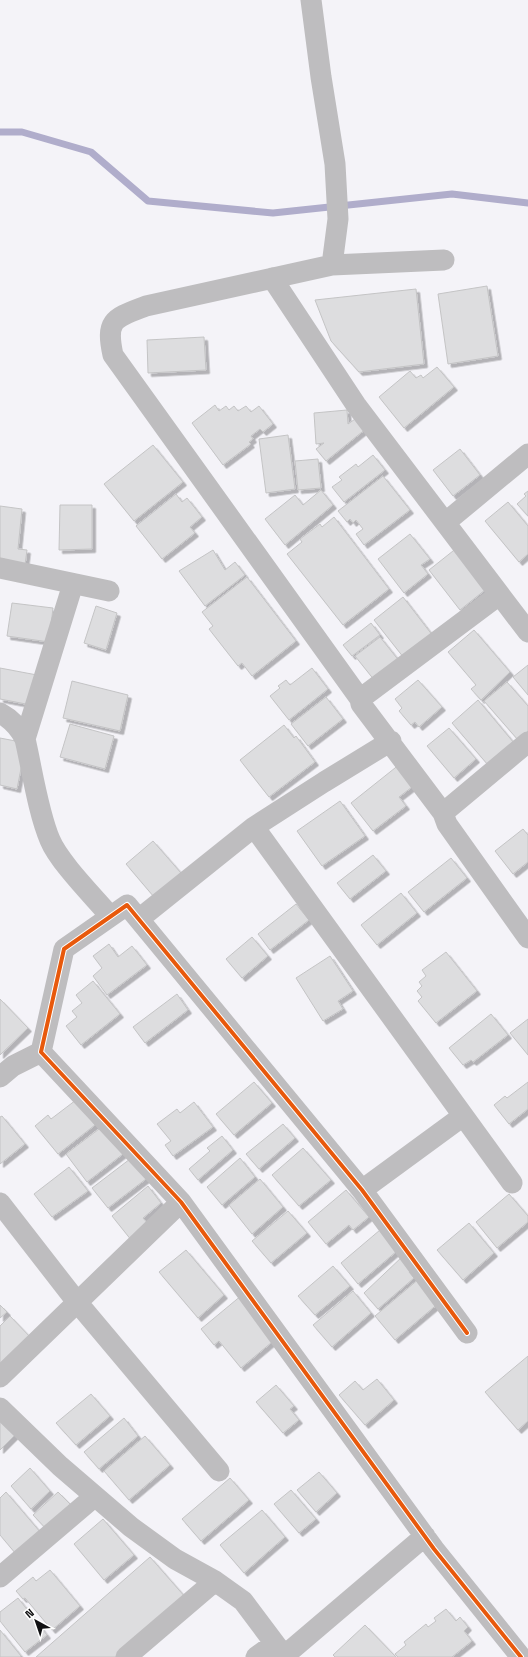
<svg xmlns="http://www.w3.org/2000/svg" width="528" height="1657" font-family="'Space Grotesk',sans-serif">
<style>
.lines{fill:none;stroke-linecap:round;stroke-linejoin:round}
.stream{stroke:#b0adcb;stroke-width:7}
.building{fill:#dddddf;stroke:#c4c4c5;filter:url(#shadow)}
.street{stroke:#bebdbf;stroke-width:21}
.cycleway-casing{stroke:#fff;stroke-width:6}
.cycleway{stroke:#e8590c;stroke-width:4}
</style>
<defs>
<filter id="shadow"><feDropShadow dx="3.5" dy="3.5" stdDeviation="0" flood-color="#0004"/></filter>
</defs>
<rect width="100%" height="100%" fill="#f4f3f8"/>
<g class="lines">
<path class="stream" d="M 0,132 L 22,132 L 91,152 L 148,201 L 273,213 L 452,194 L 528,203"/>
</g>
<path class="building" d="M 487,286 L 498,356 L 448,364 L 438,294 Z
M 416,289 L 424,364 L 359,372 L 331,341 L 315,300 Z
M 204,337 L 206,370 L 148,373 L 147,340 Z
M 437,367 L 454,387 L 404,428 L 379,397 L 410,371 L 416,378 L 421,375 L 423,378 Z
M 215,405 L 219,411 L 226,406 L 229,410 L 234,406 L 238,411 L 246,406 L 251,412 L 259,406 L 273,424 L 263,432 L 260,429 L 251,436 L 253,439 L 249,442 L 251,444 L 223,465 L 192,423 Z
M 347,410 L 348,424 L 358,417 L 367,428 L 326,461 L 316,449 L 324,443 L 316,444 L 314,413 Z
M 288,435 L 295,489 L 266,493 L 259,439 Z
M 153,445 L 183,482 L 134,521 L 104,484 Z
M 460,449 L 480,475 L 453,496 L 433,470 Z
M 373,455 L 385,470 L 344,502 L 332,487 L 342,480 L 339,477 L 356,464 L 358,467 Z
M 318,459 L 321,488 L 298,490 L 295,461 Z
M 383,476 L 410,510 L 364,545 L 356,534 L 363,529 L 356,520 L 353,523 L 350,519 L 347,522 L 338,511 Z
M 321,490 L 333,505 L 285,545 L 265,519 L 295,495 L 303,505 Z
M 528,491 L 528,516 L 517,504 L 526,496 L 524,494 Z
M 176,494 L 182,502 L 187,498 L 202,517 L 190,527 L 195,533 L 162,559 L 136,526 Z
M 508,502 L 528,526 L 528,554 L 519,562 L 485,521 Z
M 60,505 L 92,505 L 92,549 L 59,550 Z
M 0,506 L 22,509 L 18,549 L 27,550 L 25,565 L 0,558 Z
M 334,517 L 389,589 L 343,625 L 287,554 L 302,542 L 300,539 L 320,524 L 322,527 Z
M 410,534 L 430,559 L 421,565 L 428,574 L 404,593 L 378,559 Z
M 458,547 L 485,590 L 460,610 L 429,570 Z
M 213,550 L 225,570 L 235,562 L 245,575 L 205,606 L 179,571 Z
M 247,577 L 296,641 L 252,676 L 242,663 L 238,666 L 209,629 L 213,626 L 202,612 Z
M 403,597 L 433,636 L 404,658 L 374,620 Z
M 12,603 L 53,608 L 49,642 L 7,636 Z
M 96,606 L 117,613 L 106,650 L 84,643 Z
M 371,623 L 380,635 L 352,656 L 343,645 Z
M 474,630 L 510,672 L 481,700 L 471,689 L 476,685 L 448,652 Z
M 380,637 L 400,662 L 375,681 L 355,656 Z
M 528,665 L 528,695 L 513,677 Z
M 0,668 L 37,675 L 31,705 L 0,699 Z
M 312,668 L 328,689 L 289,720 L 270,696 L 280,688 L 278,686 L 286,680 L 290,685 Z
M 418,680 L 442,707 L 419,727 L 415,722 L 411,725 L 399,711 L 402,708 L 395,699 Z
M 72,681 L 128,695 L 120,731 L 63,718 Z
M 507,682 L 528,706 L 528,731 L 518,740 L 484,701 Z
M 326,697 L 343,719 L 308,746 L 291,724 Z
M 478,700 L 514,743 L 488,765 L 452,723 Z
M 70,724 L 114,736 L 105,769 L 60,757 Z
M 284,725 L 294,738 L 296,736 L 315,762 L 269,797 L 240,760 Z
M 449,728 L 476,759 L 454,778 L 427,746 Z
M 0,738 L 26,743 L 17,789 L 0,785 Z
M 400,764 L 416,784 L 399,797 L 406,806 L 373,831 L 351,803 Z
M 340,801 L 365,836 L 322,866 L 297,831 Z
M 523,829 L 528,835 L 528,862 L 513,874 L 495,851 Z
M 153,841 L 181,873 L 154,897 L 126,864 Z
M 373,855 L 386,871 L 350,899 L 337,883 Z
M 451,858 L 467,878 L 424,912 L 408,892 Z
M 401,893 L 417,913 L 377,945 L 361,925 Z
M 296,904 L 309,920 L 270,950 L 258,934 Z
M 252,937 L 268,956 L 242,978 L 226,959 Z
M 109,944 L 118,957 L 132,946 L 147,965 L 107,995 L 93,976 L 102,968 L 93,956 Z
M 446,952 L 477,991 L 436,1023 L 418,1001 L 422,997 L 417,991 L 422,986 L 419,982 L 426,976 L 422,970 Z
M 330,956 L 353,991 L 338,1001 L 343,1009 L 323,1021 L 296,978 Z
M 93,981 L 120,1014 L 81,1045 L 66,1026 L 77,1017 L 72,1011 L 82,1003 L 76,995 Z
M 177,994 L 188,1010 L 145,1043 L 133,1027 Z
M 0,999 L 28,1028 L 0,1055 Z
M 491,1014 L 508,1035 L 473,1062 L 471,1060 L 463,1065 L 449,1048 Z
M 528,1019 L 528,1055 L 510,1033 Z
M 254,1082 L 272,1103 L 234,1135 L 216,1114 Z
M 528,1082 L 528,1109 L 509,1124 L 494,1105 L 505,1096 L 507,1098 Z
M 76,1100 L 95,1125 L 58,1154 L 35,1126 L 48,1115 L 51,1119 Z
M 194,1102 L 213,1127 L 173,1156 L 165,1145 L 171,1141 L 157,1124 L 177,1109 L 180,1113 Z
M 2,1116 L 25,1144 L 0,1164 L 0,1117 Z
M 283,1124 L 295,1138 L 259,1169 L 246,1154 Z
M 103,1126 L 123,1154 L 87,1182 L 66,1154 Z
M 222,1136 L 233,1150 L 198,1180 L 189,1169 L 210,1151 L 207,1148 Z
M 303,1148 L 331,1180 L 299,1206 L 272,1175 Z
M 240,1158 L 255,1177 L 222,1205 L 207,1187 Z
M 130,1159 L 146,1179 L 108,1208 L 92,1188 Z
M 69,1167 L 88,1191 L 52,1217 L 34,1194 Z
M 260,1179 L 283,1207 L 252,1234 L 229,1205 Z
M 148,1186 L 161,1203 L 143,1218 L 150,1226 L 132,1241 L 112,1216 Z
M 346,1190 L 369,1217 L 353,1230 L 349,1225 L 326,1244 L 308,1222 Z
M 509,1194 L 528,1216 L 528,1222 L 497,1248 L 476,1222 Z
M 288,1211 L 307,1233 L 271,1263 L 252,1241 Z
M 469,1223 L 494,1253 L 463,1280 L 437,1250 Z
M 380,1230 L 397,1251 L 358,1284 L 341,1263 Z
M 186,1250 L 224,1295 L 198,1318 L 159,1272 Z
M 404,1255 L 415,1267 L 409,1272 L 414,1278 L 378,1309 L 364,1293 Z
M 333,1266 L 350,1286 L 315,1315 L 298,1296 Z
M 420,1278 L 440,1302 L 395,1340 L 375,1316 Z
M 353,1291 L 371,1313 L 332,1347 L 313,1325 Z
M 242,1295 L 278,1337 L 241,1368 L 219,1341 L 214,1345 L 201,1329 Z
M 0,1305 L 7,1312 L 0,1318 Z
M 10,1316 L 32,1339 L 0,1371 L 0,1326 Z
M 528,1356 L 528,1421 L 518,1430 L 485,1392 Z
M 377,1379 L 394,1400 L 365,1425 L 339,1395 L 355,1381 L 363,1390 Z
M 276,1385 L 294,1406 L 290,1409 L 299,1420 L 283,1433 L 256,1402 Z
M 91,1394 L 110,1416 L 76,1445 L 56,1423 Z
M 124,1418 L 138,1436 L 99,1469 L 84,1452 Z
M 0,1420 L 15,1435 L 0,1450 Z
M 145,1436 L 170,1465 L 129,1500 L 104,1471 Z
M 30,1468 L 50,1491 L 31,1509 L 11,1486 Z
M 319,1472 L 337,1493 L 316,1512 L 297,1490 Z
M 230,1478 L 249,1500 L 201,1541 L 182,1519 Z
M 291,1490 L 316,1519 L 299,1533 L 274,1504 Z
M 6,1492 L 41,1533 L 16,1554 L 0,1535 L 0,1498 Z
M 58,1492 L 76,1510 L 51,1534 L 33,1515 Z
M 262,1510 L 285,1537 L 244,1573 L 220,1545 Z
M 103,1519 L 134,1555 L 104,1580 L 74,1544 Z
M 150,1557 L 186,1598 L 119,1657 L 36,1657 Z
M 50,1570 L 80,1606 L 52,1630 L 25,1598 L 23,1599 L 16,1591 L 33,1577 L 36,1581 Z
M 18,1598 L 47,1635 L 25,1652 L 0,1621 L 0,1612 Z
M 446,1609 L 456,1621 L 460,1617 L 468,1627 L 464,1631 L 472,1641 L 452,1657 L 398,1657 L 395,1654 L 406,1645 L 404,1642 L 426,1624 L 428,1627 L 436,1621 L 434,1618 Z
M 365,1625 L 396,1657 L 335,1657 L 333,1655 Z
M 0,1630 L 21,1656 L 20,1657 L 0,1657 Z"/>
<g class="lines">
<path class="street" d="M 311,0 L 321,77 L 335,164 L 338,219 L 332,265
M 444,260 L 332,265 L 146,306 C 115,318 105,319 113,355 L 360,699 L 361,704 L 443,813 L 447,824 L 528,938
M 272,278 L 356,405 L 528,632
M 446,522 L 528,454
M 0,568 L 109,591
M 360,699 L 499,595
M 0,713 C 11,719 19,727 25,739 C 32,769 38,812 50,840 C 59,862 94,897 110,916
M 25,739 L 73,584
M 443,813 L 528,742
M 254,827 L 512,1183
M 139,919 L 254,827 L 324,782 L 391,741
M 0,1077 L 13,1066 L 41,1052
M 362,1190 L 463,1116
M 0,1203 L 77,1302 L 219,1471
M 467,1333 L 362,1190 L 127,905 L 64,949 L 41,1052 L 181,1202 L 434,1549 L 521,1657
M 0,1377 L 181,1202
M 0,1408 L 60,1466 L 131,1527 L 175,1559 L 215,1581 L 243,1601 L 285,1657
M 0,1577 L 94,1497
M 284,1656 L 425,1536
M 126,1657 L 215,1581
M 256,1657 L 274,1644"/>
<g class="cycleway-casing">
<path id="cycleway" d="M 467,1333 L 362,1190 L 127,905 L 64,949 L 41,1052 L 181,1202 L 434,1549 L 521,1657"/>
</g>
<use href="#cycleway" class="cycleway"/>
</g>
<g transform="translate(36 1621) rotate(320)" stroke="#ffffff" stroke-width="3" paint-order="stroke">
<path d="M0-3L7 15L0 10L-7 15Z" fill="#111113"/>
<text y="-6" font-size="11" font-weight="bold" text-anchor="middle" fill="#111113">N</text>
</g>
</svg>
